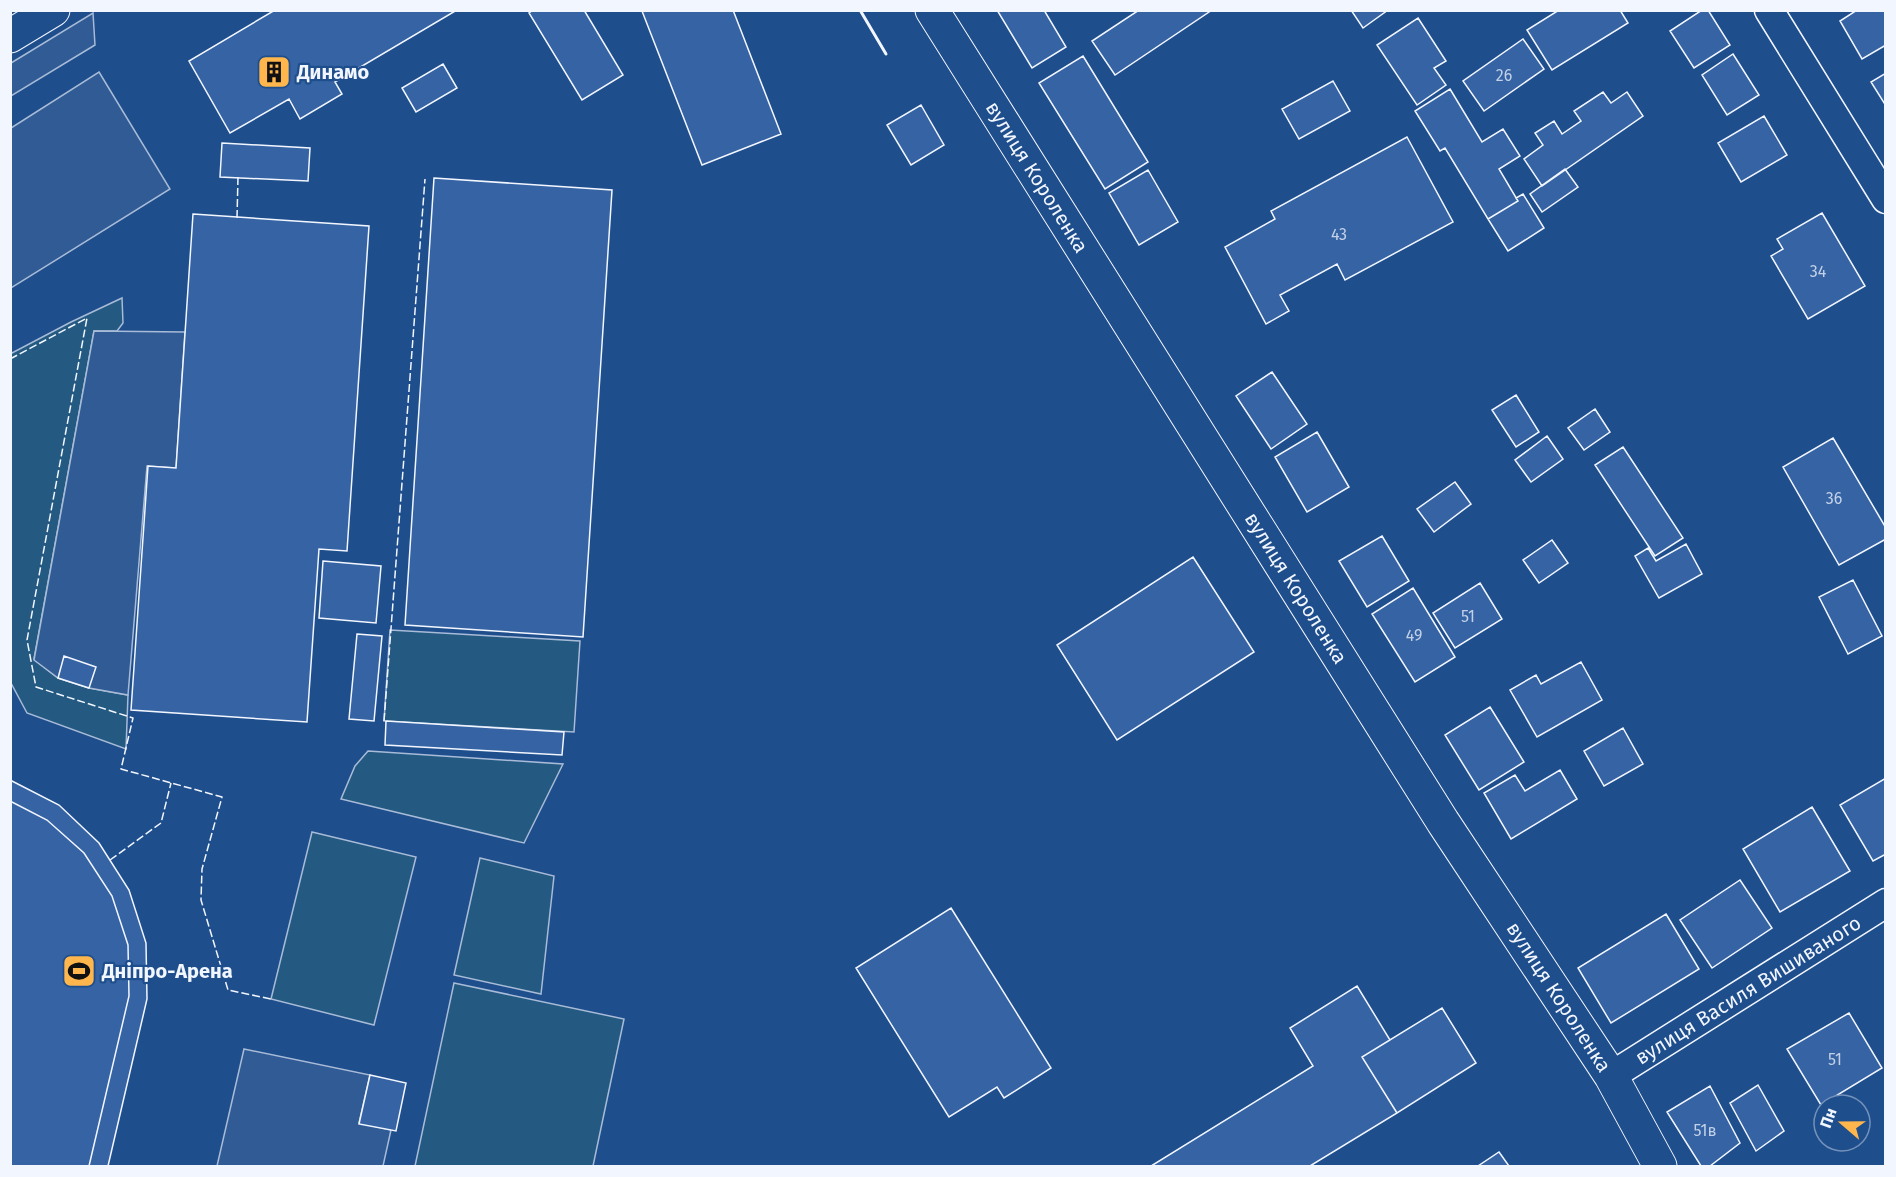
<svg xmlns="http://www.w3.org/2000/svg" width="1896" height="1177" font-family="'Fira Sans',sans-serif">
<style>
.green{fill:#245a82;stroke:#a8bbd7;stroke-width:1.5}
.parking{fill:#305b95;stroke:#a8bbd7;stroke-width:1.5}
.building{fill:#3563a3;stroke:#f2f6ff;stroke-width:1.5}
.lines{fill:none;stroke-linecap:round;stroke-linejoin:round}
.minor-casing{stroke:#f2f6ff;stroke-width:31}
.tertiary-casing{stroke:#f2f6ff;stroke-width:35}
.minor{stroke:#1f4e8c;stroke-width:28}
.tertiary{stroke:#1f4e8c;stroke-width:33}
.fence{stroke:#f2f6ff;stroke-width:1.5;stroke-dasharray:8 3;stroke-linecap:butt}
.wall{stroke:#f2f6ff;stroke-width:3}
.labels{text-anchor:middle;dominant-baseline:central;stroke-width:4.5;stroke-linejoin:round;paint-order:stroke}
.number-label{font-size:16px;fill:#c3d1e8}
.poi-label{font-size:20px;font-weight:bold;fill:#f2f6ff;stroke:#1f4e8c;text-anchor:start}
.street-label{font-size:20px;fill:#f2f6ff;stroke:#1f4e8c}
</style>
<rect width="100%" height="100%" fill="#1f4e8c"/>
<path class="green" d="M 122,298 L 123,323 L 117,331 L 94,331 L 34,659 L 58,678 L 89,688 L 128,695 L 126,749 L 27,713 L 11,683 L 10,354 L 71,322 Z
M 390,630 L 580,641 L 574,732 L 384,721 Z
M 368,751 L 563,764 L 524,843 L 341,799 L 355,766 Z
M 312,832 L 416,857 L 374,1025 L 271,999 Z
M 480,858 L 554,876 L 541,994 L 454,975 Z
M 454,983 L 624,1019 L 593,1166 L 415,1166 Z"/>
<path class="parking" d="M 93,13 L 95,45 L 11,96 L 11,63 Z
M 99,72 L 170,189 L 11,288 L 11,128 Z
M 94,331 L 185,332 L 176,468 L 147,466 L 128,695 L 89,688 L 58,678 L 34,660 Z
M 244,1049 L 370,1075 L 359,1123 L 391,1130 L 383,1166 L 217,1166 Z"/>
<path class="building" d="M 275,10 L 457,10 L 335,82 L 342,94 L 300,119 L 289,99 L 230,133 L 189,61 Z
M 533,10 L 584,10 L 623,75 L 582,100 L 529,13 Z
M 733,10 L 781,134 L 702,165 L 642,11 Z
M 997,10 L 1044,10 L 1066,47 L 1032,68 Z
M 1139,10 L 1212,10 L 1115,75 L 1092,41 Z
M 1351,10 L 1388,10 L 1363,28 Z
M 1559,10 L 1620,10 L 1628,23 L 1552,70 L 1527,30 Z
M 1702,10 L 1708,10 L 1730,45 L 1694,68 L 1670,31 Z
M 1857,10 L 1886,10 L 1886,45 L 1862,59 L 1840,21 Z
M 1418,18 L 1446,61 L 1434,68 L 1446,85 L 1417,105 L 1377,45 Z
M 1523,39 L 1544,69 L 1484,111 L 1463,81 Z
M 1733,54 L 1759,95 L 1727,115 L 1702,75 Z
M 1083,56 L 1148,162 L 1105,189 L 1039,83 Z
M 443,64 L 457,88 L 416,112 L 402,88 Z
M 1886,73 L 1886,106 L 1871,82 Z
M 1333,81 L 1350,111 L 1299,139 L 1282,109 Z
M 1450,89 L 1482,142 L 1503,129 L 1520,156 L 1499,169 L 1518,201 L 1488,219 L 1445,148 L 1440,151 L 1415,111 Z
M 1603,92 L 1611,103 L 1627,92 L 1643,116 L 1542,186 L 1524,159 L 1543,145 L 1535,133 L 1554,121 L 1562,134 L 1581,121 L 1574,111 Z
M 921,105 L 944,145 L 911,165 L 887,125 Z
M 1764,116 L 1787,155 L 1741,182 L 1718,143 Z
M 1407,137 L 1453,222 L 1345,280 L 1337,264 L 1280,295 L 1289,311 L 1266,324 L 1225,247 L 1275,219 L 1271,211 Z
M 222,143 L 310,148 L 308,181 L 220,177 Z
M 1565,169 L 1578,187 L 1542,212 L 1530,194 Z
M 1148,170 L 1178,222 L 1139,245 L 1109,193 Z
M 434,178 L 612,190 L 583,637 L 405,625 Z
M 1523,194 L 1544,228 L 1508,251 L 1488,219 L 1518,201 L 1516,198 Z
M 1822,213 L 1865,286 L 1808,319 L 1771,256 L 1783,249 L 1777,239 Z
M 193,214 L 369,226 L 347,551 L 319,549 L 307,722 L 131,710 L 148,466 L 176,468 Z
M 1272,372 L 1307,424 L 1271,449 L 1236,396 Z
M 1516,395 L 1539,432 L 1516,447 L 1492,410 Z
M 1595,409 L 1610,432 L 1584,450 L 1568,428 Z
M 1317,432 L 1349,487 L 1307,512 L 1275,457 Z
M 1547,436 L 1563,459 L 1531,482 L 1515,460 Z
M 1833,438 L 1886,528 L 1886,539 L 1839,565 L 1783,467 Z
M 1623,447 L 1683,538 L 1655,556 L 1595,465 Z
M 1455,482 L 1471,504 L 1434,532 L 1417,509 Z
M 1382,536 L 1409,581 L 1367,607 L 1339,561 Z
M 1552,540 L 1568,563 L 1539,583 L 1523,560 Z
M 1686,544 L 1702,574 L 1659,598 L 1635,556 L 1648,548 L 1656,561 Z
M 1193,557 L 1254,652 L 1117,740 L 1057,645 Z
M 323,561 L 381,566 L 376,623 L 319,618 Z
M 1853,580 L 1882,636 L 1848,654 L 1819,597 Z
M 1480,583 L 1502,619 L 1455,648 L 1433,613 Z
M 1413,588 L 1455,657 L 1415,682 L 1372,614 Z
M 357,634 L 382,636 L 374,721 L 349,719 Z
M 64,656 L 96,667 L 89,688 L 58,678 Z
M 1581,662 L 1602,700 L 1537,737 L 1510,690 L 1536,675 L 1541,684 Z
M 1490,707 L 1524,762 L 1479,790 L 1445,735 Z
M 386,721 L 564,732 L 562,755 L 385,745 Z
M 1623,728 L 1643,764 L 1604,786 L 1584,751 Z
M 1560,770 L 1577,799 L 1511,839 L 1484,793 L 1515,775 L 1525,791 Z
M 1886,778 L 1886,854 L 1873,861 L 1840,805 Z
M 10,780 L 59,805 L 99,843 L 129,890 L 146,943 L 147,999 L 108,1166 L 89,1166 L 129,996 L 128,945 L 112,896 L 84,853 L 47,820 L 10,801 Z
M 10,801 L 47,820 L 84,853 L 112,896 L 128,945 L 129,996 L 89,1166 L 10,1166 Z
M 1812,807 L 1850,871 L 1780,912 L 1743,849 Z
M 1740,880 L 1772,928 L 1712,968 L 1680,920 Z
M 951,908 L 1051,1068 L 1004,1098 L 997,1087 L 949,1117 L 856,968 Z
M 1666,914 L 1699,969 L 1611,1023 L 1578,968 Z
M 1357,986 L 1390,1040 L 1362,1057 L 1397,1113 L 1310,1166 L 1151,1166 L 1313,1066 L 1290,1028 Z
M 1442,1008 L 1476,1063 L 1397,1113 L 1362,1057 Z
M 1849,1013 L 1882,1068 L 1821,1105 L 1787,1049 Z
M 370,1075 L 406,1083 L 396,1131 L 359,1124 Z
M 1758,1085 L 1784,1131 L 1756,1151 L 1730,1103 Z
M 1710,1086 L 1740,1143 L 1710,1166 L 1701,1166 L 1667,1112 Z
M 1499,1152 L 1509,1166 L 1478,1166 Z"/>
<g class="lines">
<g class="minor-casing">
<path id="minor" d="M 1769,10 L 1886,199
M 1611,1076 L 1886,903"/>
</g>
<g class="tertiary-casing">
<path id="tertiary" d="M 932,10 L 1443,822 L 1611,1076 L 1660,1166
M 10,36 L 53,10"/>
</g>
<use href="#minor" class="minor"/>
<use href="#tertiary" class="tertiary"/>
<path class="fence" d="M 237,218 L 238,177
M 10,359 L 87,318 L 27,640 L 36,687 L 133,718 L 121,769 L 222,797 L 202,869 L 201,900 L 228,990 L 271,999
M 384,721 L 425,179
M 110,860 L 161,823 L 171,783"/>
<path class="wall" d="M 860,10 L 886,54"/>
</g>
<defs>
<g id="building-square" transform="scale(1.725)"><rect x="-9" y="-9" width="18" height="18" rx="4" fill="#ffb74d" stroke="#1f4e8c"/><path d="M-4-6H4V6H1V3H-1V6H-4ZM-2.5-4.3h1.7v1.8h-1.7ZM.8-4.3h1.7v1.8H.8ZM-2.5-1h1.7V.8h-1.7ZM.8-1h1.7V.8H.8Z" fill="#111"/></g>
<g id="stadium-square" transform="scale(1.725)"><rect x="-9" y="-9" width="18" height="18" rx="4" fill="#ffb74d" stroke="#1f4e8c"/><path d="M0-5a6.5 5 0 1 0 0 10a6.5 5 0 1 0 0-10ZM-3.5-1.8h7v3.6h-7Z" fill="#111"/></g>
</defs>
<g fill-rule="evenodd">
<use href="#building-square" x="274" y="72"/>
<use href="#stadium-square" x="79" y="971"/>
</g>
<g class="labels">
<g class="number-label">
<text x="1504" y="75">26</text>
<text x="1339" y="234">43</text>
<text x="1818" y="271">34</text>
<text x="1834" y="498">36</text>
<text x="1468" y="616">51</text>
<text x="1414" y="635">49</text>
<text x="1835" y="1059">51</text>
<text x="1705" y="1130">51в</text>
</g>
<g class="poi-label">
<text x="297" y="72">Динамо</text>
<text x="102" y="971">Дніпро-Арена</text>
</g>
<g class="street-label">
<text transform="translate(1037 177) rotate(58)">вулиця Короленка</text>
<text transform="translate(1296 588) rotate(58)">вулиця Короленка</text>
<text transform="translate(1748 990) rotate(-32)">вулиця Василя Вишиваного</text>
<text transform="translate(1559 997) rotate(57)">вулиця Короленка</text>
</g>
</g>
<rect width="1896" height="1177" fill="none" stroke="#f2f6ff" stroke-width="24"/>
<g transform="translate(1842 1123) rotate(290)"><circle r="28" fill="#1f4e8c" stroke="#7391ba" stroke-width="1.5"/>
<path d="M0-4.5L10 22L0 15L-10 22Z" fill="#ffb74d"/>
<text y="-9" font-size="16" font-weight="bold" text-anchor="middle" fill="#f2f6ff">Пн</text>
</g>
</svg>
